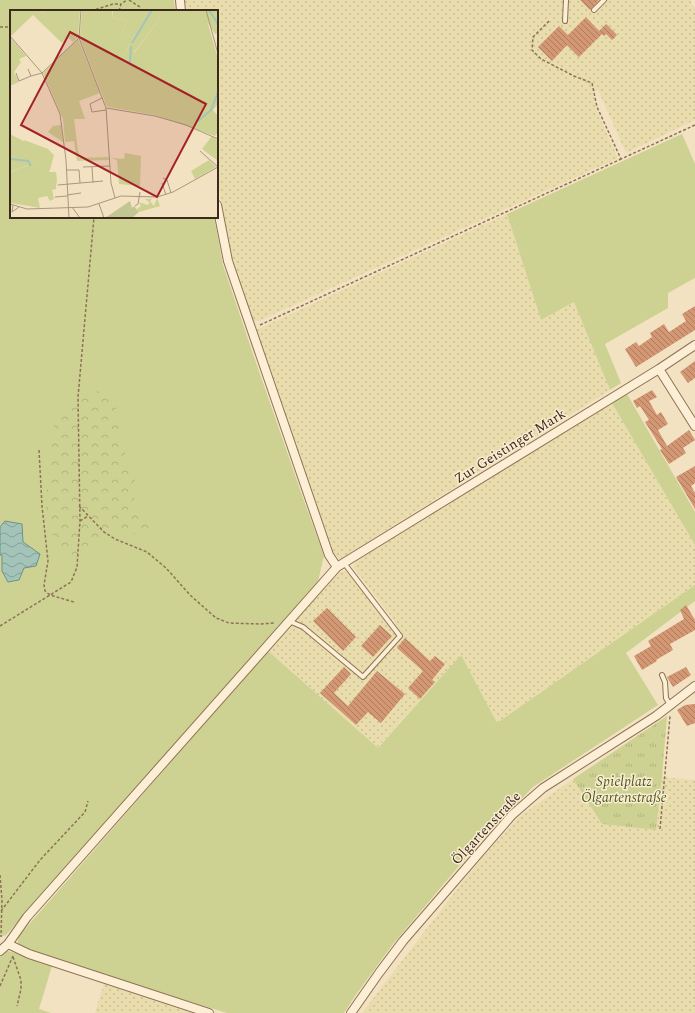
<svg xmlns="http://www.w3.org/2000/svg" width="695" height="1013" font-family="Spectral,serif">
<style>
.farmland{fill:url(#farmland-dots)}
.green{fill:#cdd293}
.forest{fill:url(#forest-crowns)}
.park{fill:url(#park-tufts)}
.water{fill:url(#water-waves);stroke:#6a9387}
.building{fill:url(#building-back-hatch)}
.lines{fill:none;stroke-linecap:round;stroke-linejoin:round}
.service-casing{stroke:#8e7256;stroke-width:6}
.minor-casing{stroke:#8e7256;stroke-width:10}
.path{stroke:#8e7256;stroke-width:1.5;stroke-dasharray:3 2;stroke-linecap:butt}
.service{stroke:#fcefd5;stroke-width:4}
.minor{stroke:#fcefd5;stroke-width:8}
.labels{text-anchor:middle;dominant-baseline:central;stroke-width:3;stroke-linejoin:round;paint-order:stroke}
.street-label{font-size:14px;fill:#3c2a1c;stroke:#f9ecd1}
.park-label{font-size:14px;font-style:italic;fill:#4e5a21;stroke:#f9ecd1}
.inset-river{fill:none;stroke:#a4c4b9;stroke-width:2}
.inset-road{fill:none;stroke:#a9987f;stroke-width:1}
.view{fill:#a32026;fill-opacity:0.15;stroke:#a32026;stroke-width:2}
.inset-edge{fill:none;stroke:#3c2a1c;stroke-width:2}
</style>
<defs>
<pattern id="farmland-dots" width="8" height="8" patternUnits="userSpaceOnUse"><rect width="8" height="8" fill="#e9ddad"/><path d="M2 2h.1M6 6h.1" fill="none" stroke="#c9be94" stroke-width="1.8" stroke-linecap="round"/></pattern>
<pattern id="forest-crowns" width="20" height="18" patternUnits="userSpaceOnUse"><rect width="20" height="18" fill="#cdd293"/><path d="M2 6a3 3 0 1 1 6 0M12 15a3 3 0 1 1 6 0" fill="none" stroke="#b1b47e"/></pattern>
<pattern id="park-tufts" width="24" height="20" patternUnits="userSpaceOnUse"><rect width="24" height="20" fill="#cdd293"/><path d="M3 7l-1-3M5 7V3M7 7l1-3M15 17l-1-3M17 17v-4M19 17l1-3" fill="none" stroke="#b1b47e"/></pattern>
<pattern id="water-waves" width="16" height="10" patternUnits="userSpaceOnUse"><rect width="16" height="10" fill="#a4c4b9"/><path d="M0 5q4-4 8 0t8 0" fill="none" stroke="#879f96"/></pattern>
<pattern id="building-back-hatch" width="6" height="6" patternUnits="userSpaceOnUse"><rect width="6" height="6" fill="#d49773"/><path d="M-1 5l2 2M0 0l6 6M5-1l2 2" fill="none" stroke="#ad7b5e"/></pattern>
</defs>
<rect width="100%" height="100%" fill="#f2e2c1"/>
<path class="farmland" d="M 185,0 L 690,0 L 695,9 L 695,120 L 626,153 L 598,90 L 593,92 L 597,112 L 618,158 L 259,321 L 251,320 L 231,255 L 217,177 L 217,11 L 187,11 Z
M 507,214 L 541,320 L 574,302 L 610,390 L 340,559 L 332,553 L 256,330 Z
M 612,403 L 695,545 L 695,585 L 497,723 L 461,656 L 377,748 L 268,651 L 336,572 L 346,571 L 392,628 L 396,623 L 354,568 L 355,562 Z
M 662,777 L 695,780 L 695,1013 L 362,1013 L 471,871 L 519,817 L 573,779 L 602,824 L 656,830 Z
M 104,983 L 195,1013 L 95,1013 Z"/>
<path class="green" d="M 0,0 L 174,0 L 175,11 L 11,11 L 11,217 L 214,217 L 223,265 L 252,351 L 303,498 L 324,556 L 318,581 L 6,935 L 0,937 Z
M 682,134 L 695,164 L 695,278 L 668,293 L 668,308 L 605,344 L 621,383 L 610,390 L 574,302 L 541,320 L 507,214 Z
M 627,394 L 695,512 L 695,545 L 612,403 Z
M 695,585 L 695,601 L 626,653 L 658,705 L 533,787 L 475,847 L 393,944 L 355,996 L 344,1013 L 227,1013 L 24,950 L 18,943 L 18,937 L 268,651 L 378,748 L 461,655 L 497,723 Z
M 7,951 L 26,956 L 52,966 L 39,1009 L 51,1013 L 0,1013 L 0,954 Z"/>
<path class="forest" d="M 99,390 L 115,398 L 120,441 L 135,477 L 134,512 L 154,531 L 128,535 L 117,530 L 104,542 L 70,560 L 65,561 L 45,519 L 48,470 L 56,412 Z"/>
<path class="park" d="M 667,716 L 662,777 L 656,830 L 602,824 L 573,779 Z"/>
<path class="water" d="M 5,521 L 22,524 L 23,542 L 40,554 L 36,566 L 24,568 L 19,580 L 8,582 L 2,571 L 2,555 L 0,555 L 0,527 Z"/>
<path class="building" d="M 580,0 L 599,0 L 592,8 L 590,10 Z
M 586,17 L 601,33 L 599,31 L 606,24 L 617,35 L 612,40 L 606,34 L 604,36 L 602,34 L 579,57 L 567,45 L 552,61 L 538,47 L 559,26 L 568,35 Z
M 695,306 L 695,330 L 636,367 L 625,349 L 636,342 L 639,346 L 652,337 L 650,333 L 664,324 L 669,332 L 686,321 L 682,314 Z
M 695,361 L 695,378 L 688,383 L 680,372 Z
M 652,390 L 657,397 L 649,401 L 657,415 L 661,412 L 668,424 L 658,430 L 667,446 L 689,430 L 695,440 L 683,448 L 686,453 L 669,464 L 660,450 L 662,449 L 645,422 L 649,420 L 640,406 L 637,408 L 633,401 Z
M 695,466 L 695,483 L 691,486 L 695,493 L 695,509 L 676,477 Z
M 686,605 L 695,620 L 695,630 L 670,644 L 673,650 L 656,660 L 657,661 L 642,670 L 634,656 L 651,646 L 648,641 L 684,619 L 680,610 Z
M 327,608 L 356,637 L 343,651 L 313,621 Z
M 380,625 L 392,636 L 373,657 L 361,646 Z
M 405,638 L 430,661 L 435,656 L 445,664 L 432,680 L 435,682 L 420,699 L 408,688 L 423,671 L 397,648 Z
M 344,667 L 351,674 L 334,693 L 348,706 L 377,671 L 405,694 L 381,723 L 368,712 L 356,725 L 320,693 Z
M 686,667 L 691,675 L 673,687 L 667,677 Z
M 695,704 L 695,723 L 687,726 L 677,710 L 685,705 Z"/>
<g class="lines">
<g class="service-casing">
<path id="service" d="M 594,10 L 604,0
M 565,21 L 566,0
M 289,621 L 303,627 L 363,677 L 400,636 L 344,563
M 662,675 L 665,682 L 666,698 L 670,705"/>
</g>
<g class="minor-casing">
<path id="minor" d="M 180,0 L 181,11
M 217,205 L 228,261 L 329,555 L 337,567
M 659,369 L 695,426
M 8,944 L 29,954 L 209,1013
M 0,951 L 8,944 L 27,917 L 337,567 L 659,369 L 695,345
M 351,1013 L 379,973 L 403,941 L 512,815 L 543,788 L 656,716 L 695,686"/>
</g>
<path class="path" d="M 129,0 L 140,7 L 140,11
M 91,11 L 113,4 L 121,4
M 119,11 L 121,4 L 127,0
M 549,21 L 533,37 L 532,50 L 541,59 L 574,76 L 592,83 L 597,107 L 621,159 L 695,125
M 0,27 L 11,27
M 260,325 L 621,159
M 39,450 L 42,506 L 48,561 L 44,585 L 45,591 L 50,595 L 74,602
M 79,506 L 104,532 L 115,539 L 147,552 L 166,568 L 190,595 L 216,618 L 229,623 L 260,624 L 275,623
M 80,521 L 88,516
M 0,626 L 71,582 L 77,567 L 80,521 L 78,397 L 94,217
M 660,829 L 670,716
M 0,875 L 2,900 L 1,935 L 1,937
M 1,911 L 40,860 L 85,812 L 88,801
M 13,957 L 21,980 L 21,989 L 17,1006
M 0,986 L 13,956"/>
<use href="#service" class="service"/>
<use href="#minor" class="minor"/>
</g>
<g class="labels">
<g class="street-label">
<text transform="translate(510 446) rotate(-32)">Zur Geistinger Mark</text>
<text transform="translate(486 828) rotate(-47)">Ölgartenstraße</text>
</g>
<g class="park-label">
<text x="624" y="781">Spielplatz<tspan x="624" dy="16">Ölgartenstraße</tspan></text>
</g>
</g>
<g transform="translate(10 10)">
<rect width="208" height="208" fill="#f2e2c1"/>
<path d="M 0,0 L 30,0 L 35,4 L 31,0 L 70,0 L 68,27 L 63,32 L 58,27 L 52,33 L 23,5 L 1,26 ZM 72,0 L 102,0 L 102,8 L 117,11 L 113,21 L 123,29 L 113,47 L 125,42 L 150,8 L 150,0 L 194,0 L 208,49 L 208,94 L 203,100 L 208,106 L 208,122 L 205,126 L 145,105 L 98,97 L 96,95 L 70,28 L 73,26 L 70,26 ZM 0,27 L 16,46 L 9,49 L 11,52 L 4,62 L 9,72 L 0,76 ZM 68,29 L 90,83 L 69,91 L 75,109 L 64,109 L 69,148 L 98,147 L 99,150 L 67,151 L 64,131 L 55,132 L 53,109 L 33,63 ZM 0,124 L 42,146 L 39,162 L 46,162 L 47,169 L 46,179 L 42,180 L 44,189 L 40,191 L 37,186 L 28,188 L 30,198 L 1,193 L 1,162 L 24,153 L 0,148 ZM 202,126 L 208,131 L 208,151 L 192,139 ZM 115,143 L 131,146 L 130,176 L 109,174 L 107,150 L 100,148 L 114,149 ZM 147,188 L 150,196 L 129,202 L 127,199 L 131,196 L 129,192 L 137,195 L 140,193 L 135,189 L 142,189 L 140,191 L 144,196 Z" fill="#cdd293"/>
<path d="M 103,0 L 150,0 L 150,8 L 122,45 L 122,53 L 113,47 L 123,29 L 113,21 L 117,11 L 102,8 ZM 194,0 L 208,0 L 208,23 L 205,24 L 194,7 ZM 116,62 L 123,63 L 137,72 L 137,79 L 114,76 ZM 22,139 L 24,153 L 0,162 L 0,148 ZM 199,150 L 206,157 L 185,169 L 181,161 Z" fill="#cdd293"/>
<path d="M 120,191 L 122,198 L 124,196 L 129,202 L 122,208 L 95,208 Z" fill="#c2c694"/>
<path d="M 51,115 L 53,132 L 38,122 L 43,116 ZM 0,129 L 14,132 L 14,130 L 38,139 L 44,145 L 40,160 L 28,150 L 21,153 L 21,156 L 17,152 L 16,156 L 0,151 Z" fill="#cdd293"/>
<path class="inset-river" d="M 199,0 L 208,14M 122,33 L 142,0M 120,52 L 121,36M 188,111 L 201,100 L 208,82M 0,149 L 18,151 L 21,156"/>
<path class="inset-road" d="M 71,0 L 69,28 L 96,98 L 101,173 L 105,188M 196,0 L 208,44M 0,26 L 32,63 L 50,104 L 56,150 L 59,208M 18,59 L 21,66 L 32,63 L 69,28M 6,63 L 9,71 L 21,66M 92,88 L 80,94 L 82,102 L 96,100M 96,98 L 145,106 L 176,115 L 208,129M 190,141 L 208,157M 73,157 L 100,156M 82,157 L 83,173M 57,160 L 69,160 L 70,173M 153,168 L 157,170 L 161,183M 152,173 L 156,185M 48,175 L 93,171M 57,185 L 71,183M 45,187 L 57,186M 0,194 L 17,199 L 78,197 L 111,186 L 147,187 L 163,182 L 208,157M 89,194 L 94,208M 3,195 L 2,202 L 9,197M 125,196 L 128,194 L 130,182M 62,197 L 70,208"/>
<path class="view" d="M 60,22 L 196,94 L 147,187 L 11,115 Z"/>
<rect width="208" height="208" class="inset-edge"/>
</g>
</svg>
